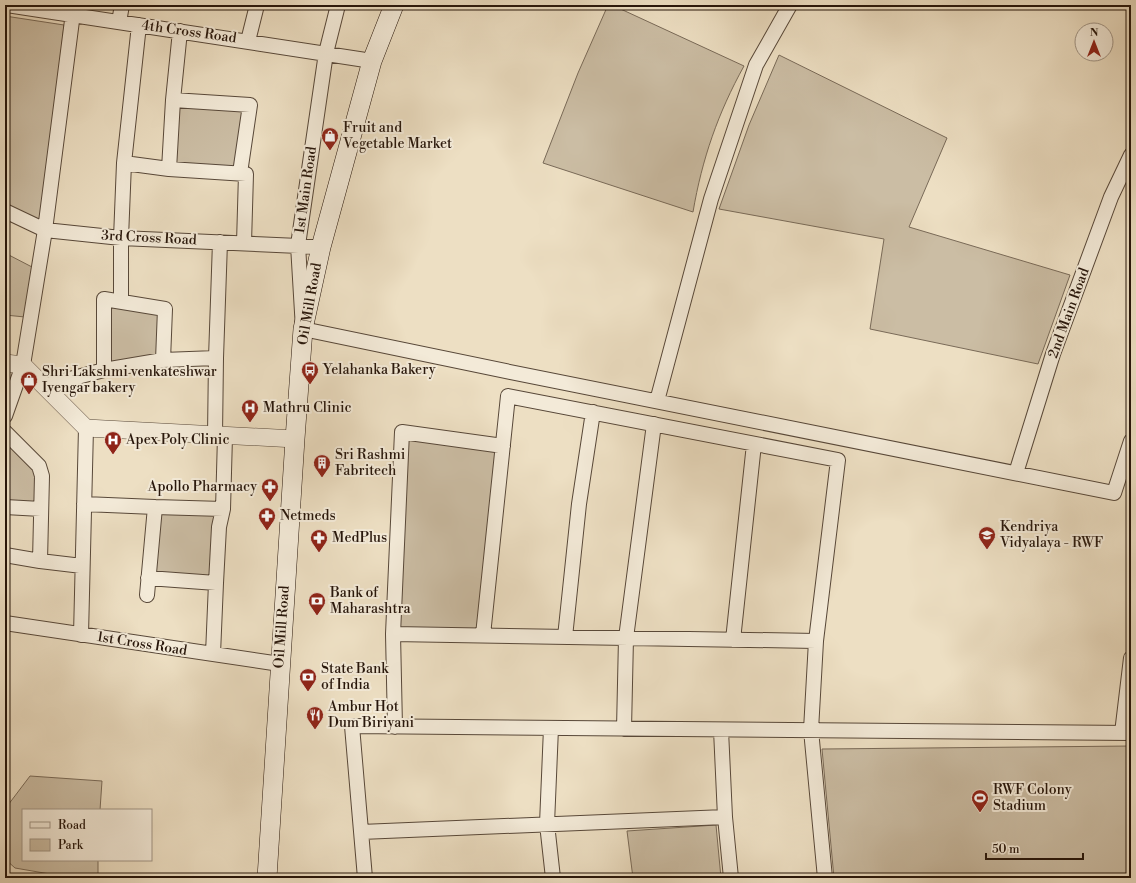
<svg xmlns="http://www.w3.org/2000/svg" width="1136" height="883" font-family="'Libre Bodoni',serif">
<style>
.green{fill:#cbbda4;stroke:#796a58}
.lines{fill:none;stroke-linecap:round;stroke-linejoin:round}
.minor-casing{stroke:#584839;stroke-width:16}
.tertiary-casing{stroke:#584839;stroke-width:18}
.secondary-casing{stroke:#27160b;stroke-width:20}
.minor{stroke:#f3ead8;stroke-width:14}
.tertiary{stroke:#f3ead8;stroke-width:17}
.secondary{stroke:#f3ead8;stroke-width:19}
.labels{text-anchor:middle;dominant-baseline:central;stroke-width:4;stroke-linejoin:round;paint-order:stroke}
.street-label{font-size:14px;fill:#27160b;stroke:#f3ead8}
.poi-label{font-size:14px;fill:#27160b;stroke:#f3ead8;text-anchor:start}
</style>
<rect width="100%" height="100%" fill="#eddfc3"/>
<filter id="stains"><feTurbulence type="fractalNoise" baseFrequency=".005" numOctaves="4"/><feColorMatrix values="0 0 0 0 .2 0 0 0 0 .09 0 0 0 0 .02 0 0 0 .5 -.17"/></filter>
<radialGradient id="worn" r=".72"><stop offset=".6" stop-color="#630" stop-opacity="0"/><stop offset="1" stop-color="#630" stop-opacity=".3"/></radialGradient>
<path class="green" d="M 608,5 L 612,5 L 744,66 C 718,113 702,159 693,212 L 543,163 L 578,73 Z
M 5,16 L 64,25 L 43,222 L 5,205 Z
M 779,55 L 947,138 L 909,227 L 1070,275 L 1038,364 L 870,329 L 884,239 L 719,209 L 749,125 Z
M 177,104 L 246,110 L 239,171 L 174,167 Z
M 5,253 L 32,267 L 25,317 L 5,315 Z
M 110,303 L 161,312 L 160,356 L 108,362 Z
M 402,432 L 503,446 L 483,635 L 393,634 Z
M 5,438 L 36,468 L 38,505 L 5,503 Z
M 157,509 L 218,511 L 214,581 L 150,576 Z
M 1131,746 L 1131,878 L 834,878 L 822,749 Z
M 30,776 L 102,781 L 100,810 L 23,810 L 23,860 L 98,860 L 98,878 L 73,878 L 15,868 L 5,859 L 5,809 Z
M 716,825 L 721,878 L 633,878 L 627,831 Z"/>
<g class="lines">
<g class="minor-casing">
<path id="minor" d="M 7,5 L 372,61
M 338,5 L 326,53 L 298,245 L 303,329 L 510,372 L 1114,493 L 1131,441
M 119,22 L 122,5
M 248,41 L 257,5
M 173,100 L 250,105 L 240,173
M 124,163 L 169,169 L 173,100 L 180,31
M 169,169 L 246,174 L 244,243
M 5,211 L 45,230 L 121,238 L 321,247
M 121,301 L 121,238 L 124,163 L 139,25
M 104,370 L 104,299 L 165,309 L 163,360
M 43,386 L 104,370 L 163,360 L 216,358
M 657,401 L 711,199 L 756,65 L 790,5
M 5,416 L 23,365 L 45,230 L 74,5
M 5,432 L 39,466 L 42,476 L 40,561 L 82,566
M 215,435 L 216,358 L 220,242
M 1016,473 L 1053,354 L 1111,197 L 1131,155
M 84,504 L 155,507
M 5,507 L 41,509
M 5,555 L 40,561
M 148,578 L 216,583 L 219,527 L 223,509 L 225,436
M 147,595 L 155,507 L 223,509
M 5,623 L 280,664
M 393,634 L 816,641
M 81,635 L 86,428
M 483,635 L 508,396 L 838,460 L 816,641 L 811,730 L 825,878
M 565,637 L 579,504 L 593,412
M 733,640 L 754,444
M 213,654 L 216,583
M 395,727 L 393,634 L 402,432 L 503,446
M 551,728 L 547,824 L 553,878
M 624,729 L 626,638 L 654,424
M 721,730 L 725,817 L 731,878
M 1122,733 L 1131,658
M 361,832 L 725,817
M 365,878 L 352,726 L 1131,733"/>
</g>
<g class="tertiary-casing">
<path id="tertiary" d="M 5,363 L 23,365 L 86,428 L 295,439"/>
</g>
<g class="secondary-casing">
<path id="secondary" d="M 267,878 L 295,439 L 303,329 L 321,247 L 372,61 L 394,5"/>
</g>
<use href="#minor" class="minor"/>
<use href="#tertiary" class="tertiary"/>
<use href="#secondary" class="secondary"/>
</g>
<defs>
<g id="shop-pin" transform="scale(0.9)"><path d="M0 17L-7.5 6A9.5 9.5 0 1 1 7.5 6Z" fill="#8f2418" stroke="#f3ead8"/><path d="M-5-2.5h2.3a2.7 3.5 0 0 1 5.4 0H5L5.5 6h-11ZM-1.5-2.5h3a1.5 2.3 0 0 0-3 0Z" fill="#fff"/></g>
<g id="bus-pin" transform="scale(0.9)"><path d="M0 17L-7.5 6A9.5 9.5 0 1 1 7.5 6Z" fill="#8f2418" stroke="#f3ead8"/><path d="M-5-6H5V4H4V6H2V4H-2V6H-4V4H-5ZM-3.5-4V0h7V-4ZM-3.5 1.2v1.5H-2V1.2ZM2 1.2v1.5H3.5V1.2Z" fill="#fff"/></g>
<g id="hospital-pin" transform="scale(0.9)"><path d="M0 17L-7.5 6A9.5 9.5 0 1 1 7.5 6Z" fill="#8f2418" stroke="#f3ead8"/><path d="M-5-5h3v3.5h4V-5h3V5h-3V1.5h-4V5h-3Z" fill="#fff"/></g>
<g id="building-pin" transform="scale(0.9)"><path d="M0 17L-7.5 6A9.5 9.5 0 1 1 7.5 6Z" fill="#8f2418" stroke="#f3ead8"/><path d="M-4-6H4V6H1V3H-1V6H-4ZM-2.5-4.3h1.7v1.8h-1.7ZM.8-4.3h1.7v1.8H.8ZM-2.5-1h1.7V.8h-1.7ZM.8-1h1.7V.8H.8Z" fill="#fff"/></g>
<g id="pharmacy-pin" transform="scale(0.9)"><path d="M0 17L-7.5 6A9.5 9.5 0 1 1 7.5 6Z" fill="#8f2418" stroke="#f3ead8"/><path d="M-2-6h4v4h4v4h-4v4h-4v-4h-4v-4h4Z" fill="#fff"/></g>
<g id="school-pin" transform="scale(0.9)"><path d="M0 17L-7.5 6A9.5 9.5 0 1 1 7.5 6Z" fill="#8f2418" stroke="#f3ead8"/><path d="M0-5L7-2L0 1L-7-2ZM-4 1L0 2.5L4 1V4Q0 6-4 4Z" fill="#fff"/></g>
<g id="bank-pin" transform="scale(0.9)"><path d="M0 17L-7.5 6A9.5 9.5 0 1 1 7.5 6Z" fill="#8f2418" stroke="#f3ead8"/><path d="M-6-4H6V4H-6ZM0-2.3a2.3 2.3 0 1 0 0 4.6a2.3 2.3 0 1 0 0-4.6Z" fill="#fff"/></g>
<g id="restaurant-pin" transform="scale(0.9)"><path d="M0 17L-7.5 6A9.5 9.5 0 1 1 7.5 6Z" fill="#8f2418" stroke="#f3ead8"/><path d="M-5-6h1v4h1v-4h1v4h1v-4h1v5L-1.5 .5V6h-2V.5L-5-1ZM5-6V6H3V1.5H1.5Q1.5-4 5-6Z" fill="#fff"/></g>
<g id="stadium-pin" transform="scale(0.9)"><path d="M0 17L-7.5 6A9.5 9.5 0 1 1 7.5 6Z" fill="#8f2418" stroke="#f3ead8"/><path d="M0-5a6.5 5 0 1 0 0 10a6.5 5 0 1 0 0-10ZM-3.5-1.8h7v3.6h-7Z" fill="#fff"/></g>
</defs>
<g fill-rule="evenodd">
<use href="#shop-pin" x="330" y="136"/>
<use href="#bus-pin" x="310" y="370"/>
<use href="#shop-pin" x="29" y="380"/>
<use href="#hospital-pin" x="250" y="408"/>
<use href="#hospital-pin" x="113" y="440"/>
<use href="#building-pin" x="322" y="463"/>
<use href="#pharmacy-pin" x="270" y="487"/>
<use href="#pharmacy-pin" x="267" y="516"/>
<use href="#school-pin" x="987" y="535"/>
<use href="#pharmacy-pin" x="319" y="538"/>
<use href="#bank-pin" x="317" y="601"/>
<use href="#bank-pin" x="308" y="677"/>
<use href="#restaurant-pin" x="315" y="715"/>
<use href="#stadium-pin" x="980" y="798"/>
</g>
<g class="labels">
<g class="street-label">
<text transform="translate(189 32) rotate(8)">4th Cross Road</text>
<text transform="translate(306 190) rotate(-82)">1st Main Road</text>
<text transform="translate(149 238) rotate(3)">3rd Cross Road</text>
<text transform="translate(310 304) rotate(-80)">Oil Mill Road</text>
<text transform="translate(1069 313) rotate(-70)">2nd Main Road</text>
<text transform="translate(282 627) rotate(-86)">Oil Mill Road</text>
<text transform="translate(142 644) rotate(9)">1st Cross Road</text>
</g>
<g class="poi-label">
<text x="343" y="128">Fruit and<tspan x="343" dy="16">Vegetable Market</tspan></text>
<text x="323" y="370">Yelahanka Bakery</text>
<text x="42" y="372">Shri Lakshmi venkateshwar<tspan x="42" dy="16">Iyengar bakery</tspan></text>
<text x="263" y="408">Mathru Clinic</text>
<text x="126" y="440">Apex Poly Clinic</text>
<text x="335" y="455">Sri Rashmi<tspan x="335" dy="16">Fabritech</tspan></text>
<text x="257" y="487" text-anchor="end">Apollo Pharmacy</text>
<text x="280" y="516">Netmeds</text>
<text x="1000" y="527">Kendriya<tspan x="1000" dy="16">Vidyalaya - RWF</tspan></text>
<text x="332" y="538">MedPlus</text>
<text x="330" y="593">Bank of<tspan x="330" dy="16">Maharashtra</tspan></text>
<text x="321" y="669">State Bank<tspan x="321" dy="16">of India</tspan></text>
<text x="328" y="707">Ambur Hot<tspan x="328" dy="16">Dum Biriyani</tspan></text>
<text x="993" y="790">RWF Colony<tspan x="993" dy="16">Stadium</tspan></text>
</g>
</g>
<rect width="1136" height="883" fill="none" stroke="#eddfc3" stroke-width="20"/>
<rect x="6" y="6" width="1124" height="871" fill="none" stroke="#27160b" stroke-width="2"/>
<rect x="10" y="10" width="1116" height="863" fill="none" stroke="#27160b"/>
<rect x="22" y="809" width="130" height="52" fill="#f3ead8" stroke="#a19586"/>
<rect x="30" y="822" width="20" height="6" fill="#f3ead8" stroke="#a19586"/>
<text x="58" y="829" font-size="12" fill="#27160b">Road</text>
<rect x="30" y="839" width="20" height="12" fill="#cbbda4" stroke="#a19586"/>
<text x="58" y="849" font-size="12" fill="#27160b">Park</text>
<g transform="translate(1094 42)"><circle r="19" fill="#f3ead8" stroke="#a19586"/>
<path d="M0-3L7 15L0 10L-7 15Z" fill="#8f2418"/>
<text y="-6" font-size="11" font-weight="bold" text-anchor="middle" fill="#27160b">N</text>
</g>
<path d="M986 853v6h97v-6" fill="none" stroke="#27160b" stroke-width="2"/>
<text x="992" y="853" font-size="12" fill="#27160b" stroke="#f3ead8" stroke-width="3" paint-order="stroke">50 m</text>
<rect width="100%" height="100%" filter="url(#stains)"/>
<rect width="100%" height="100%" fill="url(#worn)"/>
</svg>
